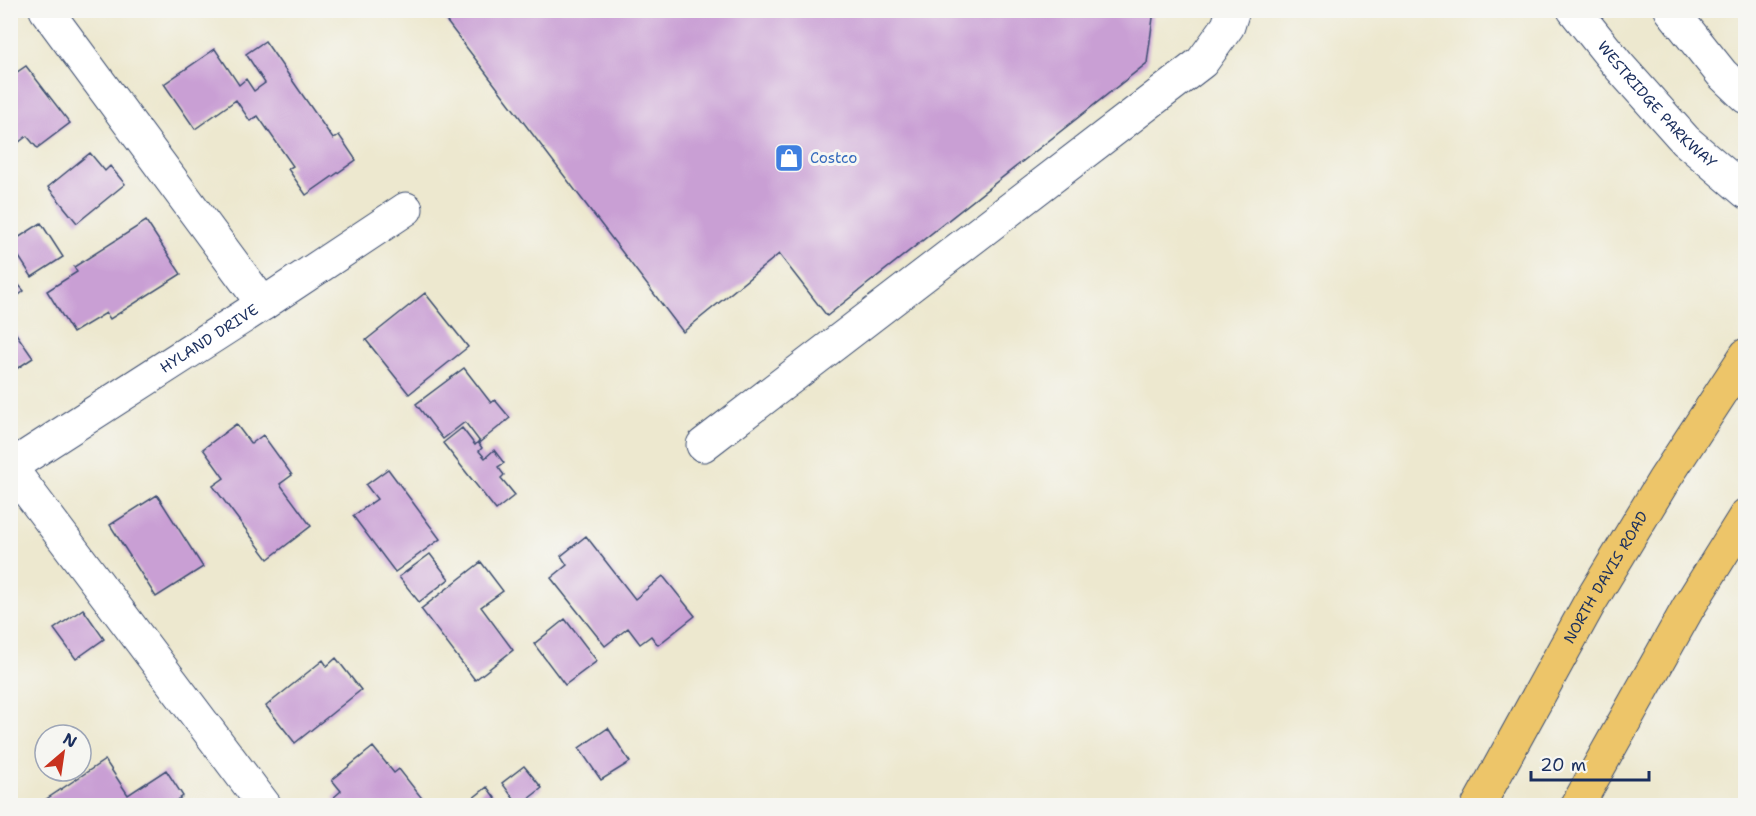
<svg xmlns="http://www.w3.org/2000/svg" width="1756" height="816" font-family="'Shantell Sans',sans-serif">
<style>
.building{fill:#c99fd4}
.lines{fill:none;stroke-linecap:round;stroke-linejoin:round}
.minor-casing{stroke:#3a4b6f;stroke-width:35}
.major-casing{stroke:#3a4b6f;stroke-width:35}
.minor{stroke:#fff;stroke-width:33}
.major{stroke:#edc569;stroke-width:33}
.labels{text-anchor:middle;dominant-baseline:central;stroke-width:6;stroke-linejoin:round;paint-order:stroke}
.street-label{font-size:15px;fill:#1b2f5e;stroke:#f6f6f2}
.shop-label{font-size:15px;fill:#366cbe;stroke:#f6f6f2;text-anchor:start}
</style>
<rect width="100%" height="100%" fill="#f6f6f2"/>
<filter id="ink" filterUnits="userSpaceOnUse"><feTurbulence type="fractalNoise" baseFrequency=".0167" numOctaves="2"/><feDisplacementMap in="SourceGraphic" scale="12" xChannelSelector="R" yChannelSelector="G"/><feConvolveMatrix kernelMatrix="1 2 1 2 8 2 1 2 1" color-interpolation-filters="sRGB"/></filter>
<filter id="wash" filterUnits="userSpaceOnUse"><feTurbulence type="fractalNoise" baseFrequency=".008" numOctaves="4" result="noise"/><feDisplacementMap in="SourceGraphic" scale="24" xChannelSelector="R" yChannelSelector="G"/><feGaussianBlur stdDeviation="1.35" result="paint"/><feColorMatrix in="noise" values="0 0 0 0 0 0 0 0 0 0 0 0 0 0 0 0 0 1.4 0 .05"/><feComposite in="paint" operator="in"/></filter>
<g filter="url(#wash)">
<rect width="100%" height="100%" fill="#ede8cf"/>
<g id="blocks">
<path class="building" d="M 438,10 L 1154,10 L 1147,63 L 827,316 L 779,254 L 683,332 Z
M 265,41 L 333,139 L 339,135 L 356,160 L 306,195 L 288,169 L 293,166 L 258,116 L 250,121 L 236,100 L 195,129 L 164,84 L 215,49 L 239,85 L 246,79 L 254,91 L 265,83 L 246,54 Z
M 26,66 L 70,123 L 37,148 L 27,136 L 10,149 L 10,77 Z
M 90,153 L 105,171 L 110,166 L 125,184 L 77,223 L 48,187 Z
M 146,221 L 181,274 L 110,319 L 106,313 L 73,333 L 47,291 L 77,272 L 74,267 Z
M 41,223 L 63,257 L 32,277 L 10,243 Z
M 10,275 L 24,291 L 10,302 Z
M 425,293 L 468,347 L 409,394 L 366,340 Z
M 10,325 L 33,358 L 10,373 Z
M 464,368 L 491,403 L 495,400 L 510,418 L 480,442 L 465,422 L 443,439 L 416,404 Z
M 236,424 L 251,444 L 263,435 L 292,475 L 280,484 L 311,526 L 268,559 L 213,486 L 224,478 L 203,449 Z
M 462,428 L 475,445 L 478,442 L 482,448 L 479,451 L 485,458 L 494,450 L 504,463 L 498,467 L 504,475 L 501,478 L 515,495 L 496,510 L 443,443 Z
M 388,469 L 440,539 L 395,572 L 353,516 L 377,499 L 366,485 Z
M 157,495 L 203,567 L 156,597 L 110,525 Z
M 586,536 L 635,599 L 663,576 L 695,616 L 658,645 L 651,636 L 640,644 L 628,628 L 605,646 L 551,578 L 567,565 L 561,556 Z
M 430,554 L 449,579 L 419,602 L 399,577 Z
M 481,562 L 503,591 L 481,607 L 513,650 L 475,680 L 421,609 Z
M 83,609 L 104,639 L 76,659 L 54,629 Z
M 565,619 L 597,661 L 565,685 L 534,644 Z
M 336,658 L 361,690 L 295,743 L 266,706 L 323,660 L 327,666 Z
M 608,728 L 630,762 L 601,780 L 579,748 Z
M 373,747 L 394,773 L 399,769 L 428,806 L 339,806 L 333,798 L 341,791 L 332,780 Z
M 105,760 L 128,795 L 166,770 L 183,796 L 169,806 L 36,806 Z
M 524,766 L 542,788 L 519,806 L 502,783 Z
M 487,787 L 501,806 L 469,806 L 467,803 Z"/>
</g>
</g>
<g filter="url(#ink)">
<use href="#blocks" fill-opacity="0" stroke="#3a4b6f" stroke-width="1.5"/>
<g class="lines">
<g class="minor-casing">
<g id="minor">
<path d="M 46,10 L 263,304"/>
<path id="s1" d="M 1574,10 L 1619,66 L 1685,140 L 1746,192"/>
<path d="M 1671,10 L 1722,74 L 1746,97"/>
<path d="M 703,445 L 1202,62 L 1228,26 L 1233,10"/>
<path id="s2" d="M 10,467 L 263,304 L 406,209"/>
<path d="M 10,467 L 265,806"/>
</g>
</g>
<g class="major-casing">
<g id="major">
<path id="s3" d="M 1478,806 L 1589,604 L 1664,480 L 1746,355"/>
<path d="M 1577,806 L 1688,608 L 1746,515"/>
</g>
</g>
<use href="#minor" class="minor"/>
<use href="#major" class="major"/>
</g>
</g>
<defs>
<g id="shop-square" transform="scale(1.5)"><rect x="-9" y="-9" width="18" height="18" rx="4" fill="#3f7fe0" stroke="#f6f6f2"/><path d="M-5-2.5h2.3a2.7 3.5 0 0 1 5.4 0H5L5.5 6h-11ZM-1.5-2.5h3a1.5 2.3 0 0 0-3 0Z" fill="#fff"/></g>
</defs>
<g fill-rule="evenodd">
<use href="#shop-square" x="789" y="158"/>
</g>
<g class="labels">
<g class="street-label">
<text stroke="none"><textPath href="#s1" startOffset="126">WESTRIDGE PARKWAY</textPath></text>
<text stroke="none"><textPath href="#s2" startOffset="237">HYLAND DRIVE</textPath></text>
<text stroke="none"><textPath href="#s3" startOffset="262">NORTH DAVIS ROAD</textPath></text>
</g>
<g class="shop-label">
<text x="810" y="158">Costco</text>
</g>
</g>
<rect width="1756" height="816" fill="none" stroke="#f6f6f2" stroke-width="36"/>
<g transform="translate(63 753) rotate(29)"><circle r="28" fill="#f6f6f2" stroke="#9ea6b7" stroke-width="1.5"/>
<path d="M0-4.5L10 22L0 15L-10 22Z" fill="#c8321e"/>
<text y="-9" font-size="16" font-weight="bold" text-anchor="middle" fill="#1b2f5e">N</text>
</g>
<path d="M1531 771v9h118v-9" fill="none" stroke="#1b2f5e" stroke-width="3"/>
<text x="1540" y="771" font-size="18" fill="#1b2f5e" stroke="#f6f6f2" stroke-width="4.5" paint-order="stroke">20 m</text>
</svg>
